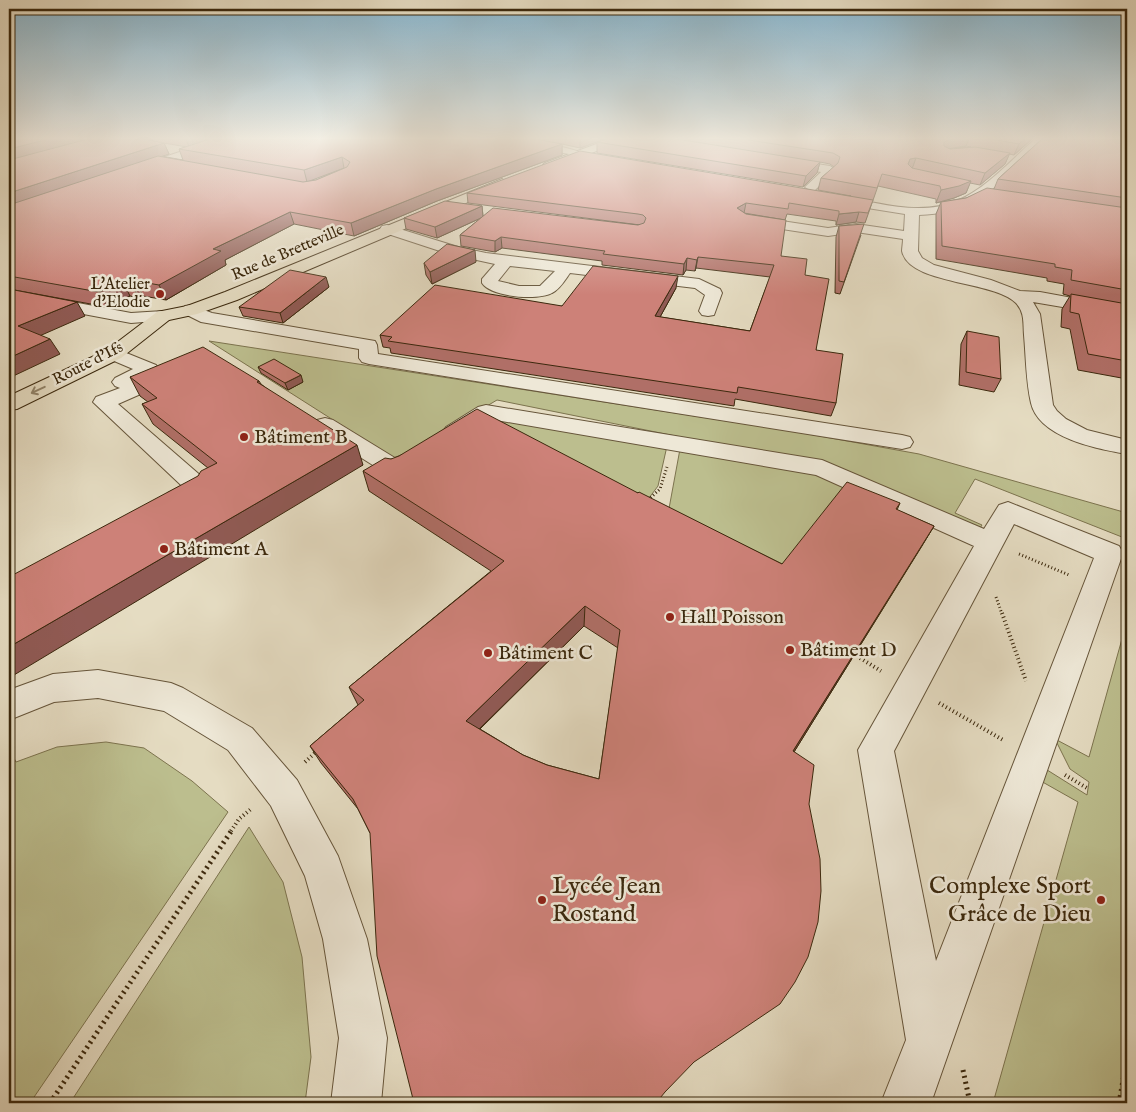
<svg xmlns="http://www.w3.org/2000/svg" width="1136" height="1112" font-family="'IM FELL English',serif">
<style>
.green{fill:#bcbe8e;stroke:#7c734e}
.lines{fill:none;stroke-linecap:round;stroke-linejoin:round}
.minor-casing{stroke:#66553a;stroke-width:2}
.major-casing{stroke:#3b280d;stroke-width:2}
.path-far2{stroke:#3b280d;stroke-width:3;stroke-dasharray:1 2.5;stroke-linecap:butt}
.path-far1{stroke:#3b280d;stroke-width:4;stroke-dasharray:1 3;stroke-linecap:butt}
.path{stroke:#3b280d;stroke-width:5;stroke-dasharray:2 4;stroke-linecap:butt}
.minor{fill:#eee8d7;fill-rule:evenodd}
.major{fill:#e5dcc2;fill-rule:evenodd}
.wall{fill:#b06f67;stroke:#3b280d;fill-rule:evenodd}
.shaded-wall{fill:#905a54;stroke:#3b280d}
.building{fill:#cd8178;stroke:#3b280d;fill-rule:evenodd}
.oneway{stroke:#908268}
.poi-dot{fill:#8f2418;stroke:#eee8d7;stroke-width:2}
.labels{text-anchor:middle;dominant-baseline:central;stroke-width:5;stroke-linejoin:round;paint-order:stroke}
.far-street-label{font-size:16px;fill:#3b280d;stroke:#eee8d7}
.far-poi-label{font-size:16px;fill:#3b280d;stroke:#eee8d7;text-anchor:end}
.poi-label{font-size:20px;fill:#3b280d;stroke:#eee8d7;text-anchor:start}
.near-poi-label{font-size:24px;fill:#3b280d;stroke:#eee8d7;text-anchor:start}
</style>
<rect width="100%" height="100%" fill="#e5dcc2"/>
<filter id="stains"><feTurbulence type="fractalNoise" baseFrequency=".004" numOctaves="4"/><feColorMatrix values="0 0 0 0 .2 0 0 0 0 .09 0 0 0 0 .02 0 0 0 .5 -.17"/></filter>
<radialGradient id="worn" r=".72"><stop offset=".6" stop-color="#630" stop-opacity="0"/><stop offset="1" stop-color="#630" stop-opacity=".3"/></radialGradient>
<path class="green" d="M 209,341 L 792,431 L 919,454 L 1127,513 L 1127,539 L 975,479 L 955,513 L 982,525 L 978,531 L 824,466 L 497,400 L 396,460 Z
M 491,415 L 667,446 L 658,486 L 646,502 L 480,421 Z
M 680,449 L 822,472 L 885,500 L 754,611 L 668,514 Z
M 1127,621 L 1127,1103 L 993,1103 L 1078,802 L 1039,780 L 1044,768 L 1087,795 L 1089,782 L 1070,769 L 1055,739 L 1089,757 Z
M 106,742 L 144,748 L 192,781 L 228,812 L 30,1103 L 9,1103 L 9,749 L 16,762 L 57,747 Z
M 249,827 L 283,882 L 302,957 L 311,1057 L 305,1103 L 70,1103 Z"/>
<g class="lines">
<g class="minor-casing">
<path id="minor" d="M 219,139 L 234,139 L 233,141 L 142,173 L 138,174 L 132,170 L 134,167 Z
M 500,139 C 530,139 559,145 588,154 C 597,156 606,156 615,159 L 617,161 L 611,164 L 582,159 L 569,154 L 505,142 Z
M 1035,139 L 1046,139 C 1039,148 1030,155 1022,163 C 989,194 965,214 919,215 L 918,251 L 922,258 L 934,265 L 991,280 L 1020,291 L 1040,292 L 1127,308 L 1127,318 L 1033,302 L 1040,314 L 1053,405 L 1057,411 L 1066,419 L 1087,430 L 1127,440 L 1127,454 C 1098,449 1039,438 1031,403 C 1026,382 1026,357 1024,335 C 1023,323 1025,313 1016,303 C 993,280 909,285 902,251 C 902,248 903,243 903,239 L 856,232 L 828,236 L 748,224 L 741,220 L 748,216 L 828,228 L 856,224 L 904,231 L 905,214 L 836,203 L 829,199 L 836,195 C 874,202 920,217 957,201 C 987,188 1011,160 1035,139 Z
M 782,159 L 830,166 L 836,170 L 815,190 L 811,191 L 805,187 L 821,172 L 778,164 L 776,162 L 778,160 Z
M 387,225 L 458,247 L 486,253 L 699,279 L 720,289 L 722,293 L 714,315 L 708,316 L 702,315 L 699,311 L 705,295 L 695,288 L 570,273 C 565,280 560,289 552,293 C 538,301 491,297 482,283 L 482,279 L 495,264 L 449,254 L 382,232 L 380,229 L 382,226 ZM 510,266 L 555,271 L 540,286 L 519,286 L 498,281 Z
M 9,290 L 131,313 L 163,311 L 169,312 L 172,316 L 169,320 L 131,323 L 9,300 Z
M 191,305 L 212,313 L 375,341 L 377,345 L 378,354 L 902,435 L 910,437 L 913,442 L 910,447 L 902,449 L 369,364 L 362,362 L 359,358 L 359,349 L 201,322 L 185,314 L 182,310 L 185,306 Z
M 114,348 L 156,365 L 159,369 L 157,372 L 170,368 L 177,370 L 180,374 L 177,378 L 118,404 L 208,482 L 211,488 C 203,501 182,509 168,505 L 164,499 L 168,493 L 182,486 L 93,402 L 96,397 L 120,388 L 115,386 L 112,382 L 115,378 L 133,369 L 107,358 L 104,354 L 107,350 Z
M 486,405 L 822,460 L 984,529 L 999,505 L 1008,502 L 1119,546 L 1123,553 L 931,1103 L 881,1103 L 906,1040 L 858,750 L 974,546 L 816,475 L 490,419 C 476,428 463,441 446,437 L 443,432 L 446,427 L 478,407 ZM 1014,524 L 1094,558 L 936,961 L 894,751 Z
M 325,418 L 333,420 L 395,458 L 413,451 L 421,453 L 425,458 C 417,470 401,478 387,474 L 317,430 L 314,425 L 317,420 Z
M 98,670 L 171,683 L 183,688 L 252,728 L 297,780 L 338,856 L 367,939 L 387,1038 L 381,1103 L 331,1103 L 339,1038 L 323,939 L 305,876 L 271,806 L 228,750 L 164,711 L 98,698 L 54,702 L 9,720 L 9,690 L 53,674 Z"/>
</g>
<g class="major-casing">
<path id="major" d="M 610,139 L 625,139 L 624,141 L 553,167 L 549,169 L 543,165 L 545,163 Z
M 502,179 L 508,183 L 506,186 L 237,300 L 197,314 L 169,320 L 121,358 L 17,409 L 9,410 L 9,396 L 107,350 L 157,312 L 187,306 L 225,292 Z"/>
</g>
<path class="path-far2" d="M 648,500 L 660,489 L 667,467
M 1019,554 L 1069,575
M 996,597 L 1002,614"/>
<path class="path-far1" d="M 1002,613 L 1026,681
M 860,658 L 881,671
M 939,703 L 1003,740
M 305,762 L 317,751
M 1065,775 L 1087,788
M 231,831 L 239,819 L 251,809"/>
<path class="path" d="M 963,1070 L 970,1103
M 50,1103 L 232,830
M 1119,1103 L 1127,1058"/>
<use href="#minor" class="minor"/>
<use href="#major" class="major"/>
</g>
<path class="wall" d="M 9,139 L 605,139 L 580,148 L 562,144 L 562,155 L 437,201 L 354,236 L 294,224 L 225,260 L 226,265 L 166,300 L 143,296 L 139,298 L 130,296 L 107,307 L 9,289 ZM 164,143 L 187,147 L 179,149 L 183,160 L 161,156 L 169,154 ZM 341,169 L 316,180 L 311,180 Z
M 607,139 L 1032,139 L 1014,155 L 1009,154 L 1005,164 L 980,185 L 970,183 L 966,193 L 954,198 L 936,203 L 936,199 L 878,186 L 865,223 L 856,222 L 836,225 L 836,221 L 787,214 L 785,220 L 744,213 L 781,256 L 805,275 L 816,350 L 836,403 L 831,416 L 735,399 L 734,406 L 391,353 L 390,348 L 383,347 L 380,335 L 676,288 L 660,317 L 750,331 L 770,277 L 696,268 L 695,271 L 686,270 L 683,275 L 602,265 L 602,261 L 502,248 L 495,252 L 461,246 L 460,235 L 481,218 L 437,238 L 406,229 L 404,218 L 482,206 L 483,216 L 638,225 L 640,225 L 468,203 L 467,193 L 851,196 L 818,190 L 821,178 L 834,167 L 830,164 L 820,162 L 817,173 L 803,187 L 597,153 L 597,142 ZM 966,146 L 971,147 L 950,148 Z
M 1042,139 L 1127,139 L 1127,145 L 1124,144 L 1127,167 L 1127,379 L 1078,370 L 1070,329 L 1061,327 L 1062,309 L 1070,296 L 1063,294 L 1064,284 L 1047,281 L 1047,278 L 936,259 L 936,214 L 941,202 L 966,198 L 994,189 L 998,179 Z
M 839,226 L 861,235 L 840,294 L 835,293 L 836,237 Z
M 476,262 L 432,284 L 426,275 L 424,263 Z
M 329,287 L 283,323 L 243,316 L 239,307 Z
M 967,331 L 1001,379 L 994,392 L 959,385 L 961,344 Z
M 258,367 L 303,382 L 288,390 L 261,373 Z
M 130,377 L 259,381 L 261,384 L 363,465 L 198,476 L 208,468 L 153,424 L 142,404 L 148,402 L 140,396 Z
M 391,459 L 638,493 L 782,564 L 900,503 L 897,510 L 934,526 L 794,752 L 370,833 L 358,809 L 321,763 L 310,746 L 358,705 L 349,687 L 491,571 L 369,491 L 363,471 ZM 584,626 L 618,648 L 599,779 L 547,765 L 523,755 L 480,729 Z"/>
<path class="shaded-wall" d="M 49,139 L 96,139 L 9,162 L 9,149 Z
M 186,139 L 213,139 L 189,147 Z
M 580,139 L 605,139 L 580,148 Z
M 950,139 L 969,139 L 966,146 L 947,149 L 940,153 L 944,142 Z
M 1025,139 L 1032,139 L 1014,155 L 1019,144 Z
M 164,143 L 169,154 L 9,208 L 9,193 Z
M 562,144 L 562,155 L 437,201 L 354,236 L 351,223 L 436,189 Z
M 1010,153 L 1005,164 L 980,185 L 985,173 Z
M 342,157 L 344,168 L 307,182 L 304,170 Z
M 916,158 L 912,169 L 906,171 L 910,159 Z
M 820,162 L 817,173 L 803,187 L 806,176 Z
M 971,181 L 966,193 L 954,198 L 936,203 L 941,190 Z
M 746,203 L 744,213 L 737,208 Z
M 482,206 L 483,217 L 437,238 L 435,227 Z
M 290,212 L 294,224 L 225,260 L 226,265 L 166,300 L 159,285 L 213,249 Z
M 859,212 L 856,222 L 836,225 L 839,214 Z
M 501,237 L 502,248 L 495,252 L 495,241 Z
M 475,250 L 476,262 L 432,284 L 430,272 Z
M 698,257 L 696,268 L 695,271 L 697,260 Z
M 687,258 L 686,270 L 683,275 L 684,264 Z
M 678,276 L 676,288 L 654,328 L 655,316 Z
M 326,277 L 329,287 L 283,323 L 280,313 Z
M 136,281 L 143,296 L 139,298 L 131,284 Z
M 123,282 L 130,296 L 107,307 L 99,292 Z
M 77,302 L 85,316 L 28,341 L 18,326 Z
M 50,339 L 60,354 L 9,378 L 9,358 Z
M 301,375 L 303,382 L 288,390 L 285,383 Z
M 357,445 L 363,465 L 9,678 L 9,647 Z
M 934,526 L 922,546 L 784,768 L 793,751 Z
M 585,606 L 584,626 L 470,738 L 466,721 Z"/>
<path class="building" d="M 9,139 L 49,139 L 9,149 Z
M 88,139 L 144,139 L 164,143 L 9,193 L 9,160 Z
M 210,139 L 536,139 L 562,144 L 436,189 L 351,223 L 290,212 L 213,249 L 221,251 L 159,285 L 136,281 L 131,284 L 123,282 L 99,292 L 9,276 L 9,205 L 158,156 L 303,182 L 316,180 L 347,167 L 350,162 L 342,157 L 304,170 L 179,149 Z
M 607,139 L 677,139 L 820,162 L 806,176 L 597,142 Z
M 742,139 L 950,139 L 944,142 L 944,146 L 950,149 L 975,147 L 1010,153 L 985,173 L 916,158 L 910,159 L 908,164 L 912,168 L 971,181 L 959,186 L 941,190 L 940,186 L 882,174 L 877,188 L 821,178 L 838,163 L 840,157 L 833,153 Z
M 991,139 L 1025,139 L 1019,144 Z
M 1042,139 L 1123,139 L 1127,167 L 1127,198 L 998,179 Z
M 580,151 L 873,200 L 868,213 L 859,212 L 839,214 L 839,211 L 789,203 L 788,209 L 746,203 L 737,208 L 746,214 L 786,220 L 781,256 L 807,259 L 805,275 L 829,279 L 816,350 L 843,354 L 836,403 L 738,387 L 737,393 L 388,341 L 392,337 L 380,335 L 435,285 L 562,306 L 593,266 L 678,276 L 655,316 L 750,331 L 774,265 L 698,257 L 697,260 L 687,258 L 684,264 L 603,254 L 605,251 L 501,237 L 495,241 L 460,235 L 493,208 L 638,225 L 644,223 L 646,218 L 643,215 L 638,214 L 467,193 Z
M 987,188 L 1127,208 L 1127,290 L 1071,280 L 1072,270 L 1055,267 L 1055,264 L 942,246 L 941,202 L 966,198 Z
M 445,201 L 482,206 L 435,227 L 404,218 Z
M 864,224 L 844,282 L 839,281 L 839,226 Z
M 447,244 L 475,250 L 430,272 L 424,263 Z
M 290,270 L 326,277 L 280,313 L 239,307 Z
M 9,289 L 77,302 L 18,326 L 50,339 L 9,358 Z
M 1071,294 L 1127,304 L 1127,361 L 1088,354 L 1079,314 L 1070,312 Z
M 967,331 L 999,337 L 1001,379 L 966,372 Z
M 203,347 L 259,381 L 257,382 L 357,445 L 9,647 L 9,577 L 198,476 L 201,471 L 217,463 L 142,404 L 157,398 L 130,377 Z
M 274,359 L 301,375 L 285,383 L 258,367 Z
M 477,409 L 638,493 L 639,492 L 782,564 L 847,482 L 900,503 L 896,509 L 934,526 L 793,751 L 814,765 L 809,804 L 820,859 L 821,891 L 818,922 L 808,957 L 795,982 L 780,1004 L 694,1062 L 665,1092 L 656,1103 L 414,1103 L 377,956 L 370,833 L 353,799 L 310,746 L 364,700 L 349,687 L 504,561 L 363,471 L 385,458 L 391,459 L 399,456 ZM 585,606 L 620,630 L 599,779 L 547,765 L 523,755 L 466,721 Z"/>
<defs><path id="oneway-shaft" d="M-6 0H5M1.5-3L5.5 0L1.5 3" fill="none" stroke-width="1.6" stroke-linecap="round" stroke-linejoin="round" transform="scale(1.25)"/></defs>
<use class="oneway" href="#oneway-shaft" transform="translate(38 390) rotate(155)"/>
<linearGradient id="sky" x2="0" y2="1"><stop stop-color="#87b7d1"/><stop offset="0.47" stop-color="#f3efe4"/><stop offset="1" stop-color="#f3efe4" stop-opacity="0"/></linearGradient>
<rect width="1136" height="295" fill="url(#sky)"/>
<g class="poi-dot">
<circle cx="160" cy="294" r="5"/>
<circle cx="244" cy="437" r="5"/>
<circle cx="164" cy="549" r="5"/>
<circle cx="670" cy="617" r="5"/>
<circle cx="790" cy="650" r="5"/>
<circle cx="488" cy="653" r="5"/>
<circle cx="542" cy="900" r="5"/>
<circle cx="1101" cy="900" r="5"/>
</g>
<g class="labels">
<g class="far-street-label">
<text transform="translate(288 253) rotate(-23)">Rue de Bretteville</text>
<text transform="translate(88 364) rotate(-27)">Route d'Ifs</text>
</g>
<g class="far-poi-label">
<text x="150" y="285">L'Atelier<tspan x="150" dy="18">d'Elodie</tspan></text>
</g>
<g class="poi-label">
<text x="254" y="437">Bâtiment B</text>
<text x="174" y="549">Bâtiment A</text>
<text x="680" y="617">Hall Poisson</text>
<text x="800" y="650">Bâtiment D</text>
<text x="498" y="653">Bâtiment C</text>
</g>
<g class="near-poi-label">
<text x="552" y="886">Lycée Jean<tspan x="552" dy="28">Rostand</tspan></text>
<text x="1091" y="886" text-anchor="end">Complexe Sport<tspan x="1091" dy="28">Grâce de Dieu</tspan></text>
</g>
</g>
<rect width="1136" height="1112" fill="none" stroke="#e5dcc2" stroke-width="30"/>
<rect x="10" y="10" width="1116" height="1092" fill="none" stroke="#3b280d" stroke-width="2.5"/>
<rect x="15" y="15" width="1106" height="1082" fill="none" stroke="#3b280d"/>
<rect width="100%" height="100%" filter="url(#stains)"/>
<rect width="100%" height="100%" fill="url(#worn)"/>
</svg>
